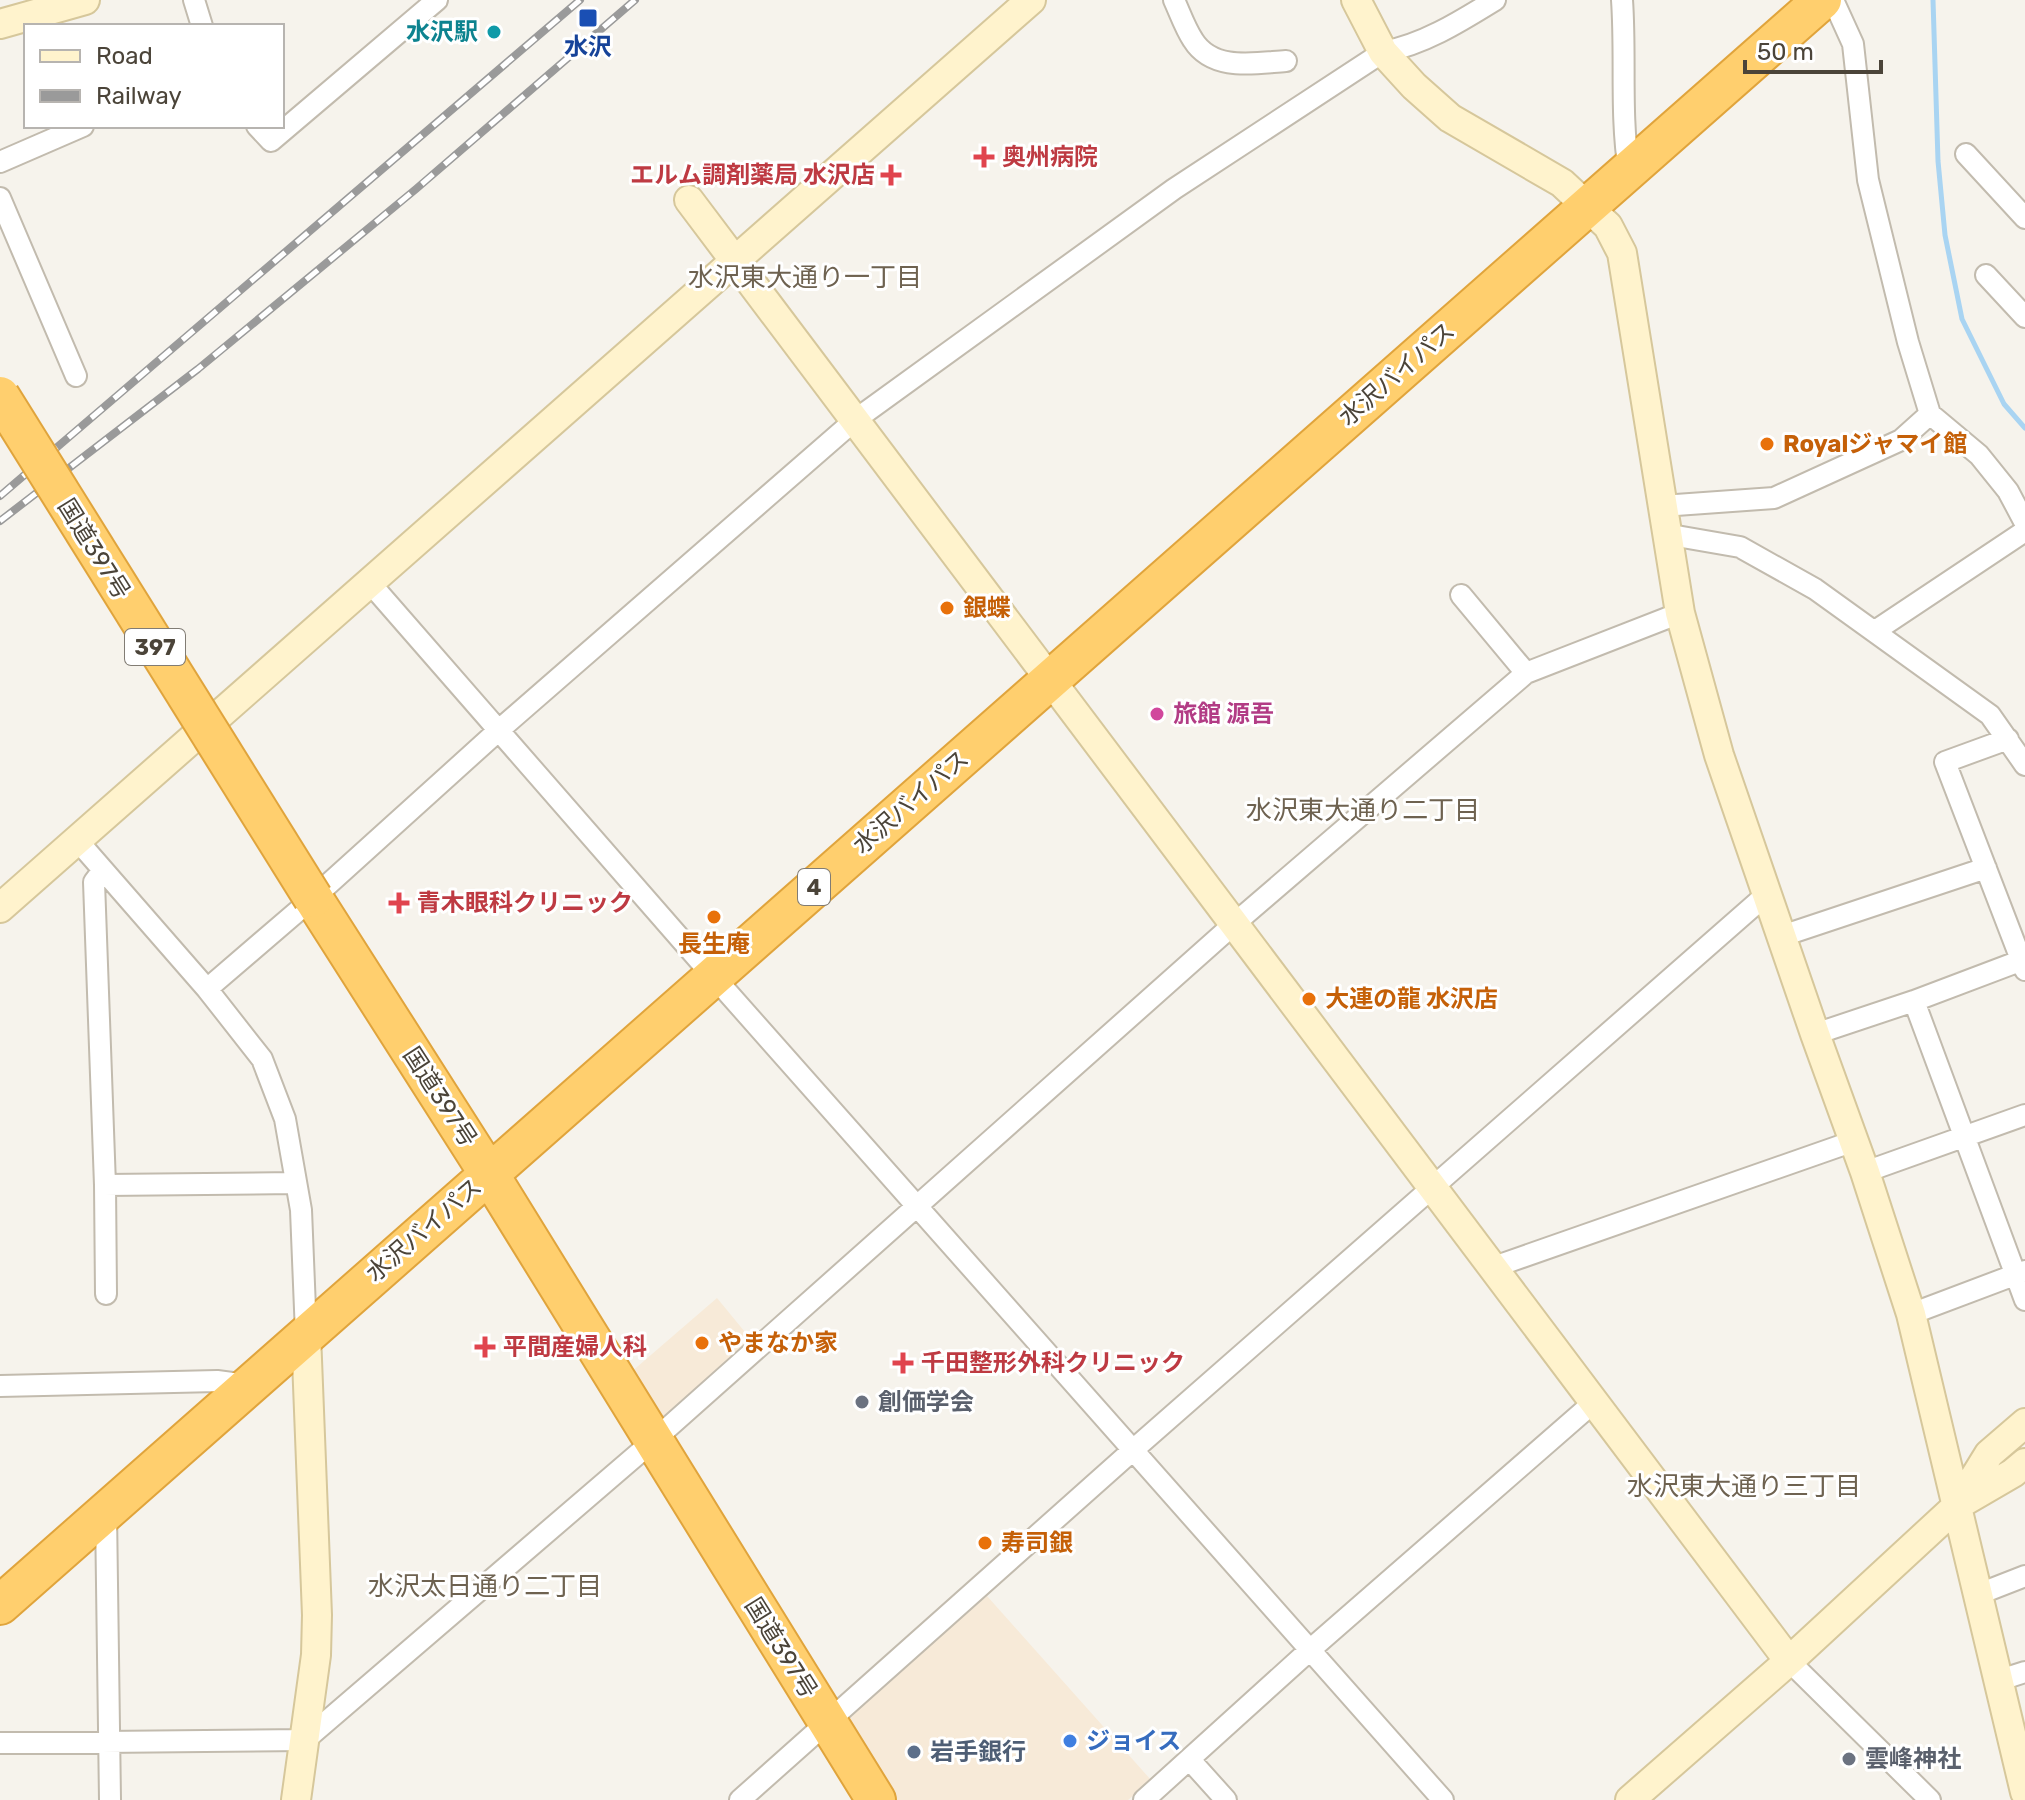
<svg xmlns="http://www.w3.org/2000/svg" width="2025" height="1800" font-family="Rubik,'Noto Sans JP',sans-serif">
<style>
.commercial{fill:#f7ead8}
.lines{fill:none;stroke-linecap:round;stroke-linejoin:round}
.stream{stroke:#a9d4f2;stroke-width:5}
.street-casing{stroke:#c2bbae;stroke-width:24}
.secondary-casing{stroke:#d6c79b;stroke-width:32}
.highway-casing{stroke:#e0a43c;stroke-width:42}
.street{stroke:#fff;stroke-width:20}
.secondary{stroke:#fff3cd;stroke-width:28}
.highway{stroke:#ffcf6e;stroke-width:38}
.rail-casing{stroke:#9a9a9a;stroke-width:8}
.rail{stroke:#fff;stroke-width:5;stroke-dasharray:15;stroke-linecap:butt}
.highway-bridge-casing{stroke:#e0a43c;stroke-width:42;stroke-linecap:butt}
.highway-bridge{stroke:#ffcf6e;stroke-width:38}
.transit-dot{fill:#1a4fb4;stroke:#fff;stroke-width:3}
.culture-dot{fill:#0f9aa8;stroke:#fff;stroke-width:3}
.health-dot{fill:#e0444e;stroke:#fff;stroke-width:3}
.food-dot{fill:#e8710a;stroke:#fff;stroke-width:3}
.hotel-dot{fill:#d1479c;stroke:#fff;stroke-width:3}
.worship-dot{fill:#6b7280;stroke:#fff;stroke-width:3}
.shop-dot{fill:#3f7fe0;stroke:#fff;stroke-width:3}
.service-dot{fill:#5c6f8a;stroke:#fff;stroke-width:3}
.labels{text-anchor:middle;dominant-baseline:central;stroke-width:6;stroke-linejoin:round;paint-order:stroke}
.shield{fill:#fff;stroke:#817c74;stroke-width:2}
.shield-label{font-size:22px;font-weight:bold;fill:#4b4439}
.culture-label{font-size:24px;font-weight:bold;fill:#0d838f;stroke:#fff;text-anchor:end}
.transit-label{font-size:24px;font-weight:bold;fill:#164399;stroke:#fff}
.health-label{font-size:24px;font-weight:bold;fill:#be3a42;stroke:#fff;text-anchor:start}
.street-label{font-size:24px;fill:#4b4439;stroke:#fff}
.food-label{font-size:24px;font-weight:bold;fill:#c56008;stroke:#fff;text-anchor:start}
.hotel-label{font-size:24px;font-weight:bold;fill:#b23c85;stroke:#fff;text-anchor:start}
.worship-label{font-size:24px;font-weight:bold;fill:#5b616d;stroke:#fff;text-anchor:start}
.shop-label{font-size:24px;font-weight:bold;fill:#366cbe;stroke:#fff;text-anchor:start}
.service-label{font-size:24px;font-weight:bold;fill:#4e5e75;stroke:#fff;text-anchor:start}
.neighbourhood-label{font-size:26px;fill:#6e6250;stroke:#fff}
</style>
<rect width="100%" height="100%" fill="#f6f3ec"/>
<path class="commercial" d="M 717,1298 L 754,1343 L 659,1426 L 630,1373 Z
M 987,1596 L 1151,1780 L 1128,1800 L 895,1800 L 845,1720 Z"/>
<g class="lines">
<path class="stream" d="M 1933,0 L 1938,161 L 1945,235 L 1962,319 L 2004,404 L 2025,428"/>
<g class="street-casing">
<path id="street" d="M 194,0 L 202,26
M 1174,0 C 1180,13 1185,28 1193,40 C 1213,72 1255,63 1286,61
M 1622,0 C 1626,57 1620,114 1629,171
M 257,126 L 271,141 L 437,0
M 1966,154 L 2025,218
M 0,162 L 83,126
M 0,198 L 76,376
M 1986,275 L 2025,317
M 1930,414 L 1979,455 L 2008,491 L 2025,523
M 1662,506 L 1774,498 L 1901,440 L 1930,414 L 1908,342 L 1868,180 L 1853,44 L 1833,0
M 1665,534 L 1740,547 L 1815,589 L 1990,715 L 2025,765
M 370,583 L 713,976 L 1443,1800
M 1461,595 L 1526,673
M 1875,631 L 2025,531
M 2008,739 L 1945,762 L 2025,970
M 77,840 L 207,989 L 262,1059 L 285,1119 L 301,1210 L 306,1334
M 103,870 L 94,882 L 105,1185 L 296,1183
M 1782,936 L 1986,868
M 207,989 L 313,898 L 499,730 L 855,420 L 1174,189 L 1383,52 C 1423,45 1461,21 1495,0
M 1914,1001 L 2025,1300
M 1815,1034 L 1914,1001 L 2025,959
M 1865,1172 L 2025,1115
M 105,1185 L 106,1294
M 1491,1268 L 1854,1141
M 1911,1314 L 2025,1271
M 0,1386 L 217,1381 L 247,1385
M 106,1512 L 110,1800
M 1979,1594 L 2025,1576
M 1789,1661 L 1930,1800
M 2000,1680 L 2025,1672
M 0,1743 L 305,1740 L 653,1441 L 1234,924 L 1526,673 L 1680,613
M 1190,1760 L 1226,1800
M 740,1800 L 1133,1450 L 1767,894
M 1144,1800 L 1311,1649 L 1593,1403"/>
</g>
<g class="secondary-casing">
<path id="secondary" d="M 1356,0 L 1383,52 L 1414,86 L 1450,118 L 1562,183 L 1608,226 L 1622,253 L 1680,613 L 1719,755 L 1815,1034 L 1865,1172 L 1911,1314 L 2025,1792
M 0,24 L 85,0
M 689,200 L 1789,1661
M 0,908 L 1031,0
M 1960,1501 L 1989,1454 L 2025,1423
M 296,1800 L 316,1655 L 317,1615 L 306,1334
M 1630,1800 L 1789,1661 L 1958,1505 L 2013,1473 L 2025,1463"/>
</g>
<g class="highway-casing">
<path id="highway" d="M 313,898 L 489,1174 L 876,1800
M 0,1605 L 1822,0"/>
</g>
<use href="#street" class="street"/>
<use href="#secondary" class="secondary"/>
<use href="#highway" class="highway"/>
<g class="rail-casing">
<path id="rail" d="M 0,496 L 580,0
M 0,521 L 198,369 L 416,189 L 635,0"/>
</g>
<use href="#rail" class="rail"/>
<g class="highway-bridge-casing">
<path id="highway-bridge" d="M 0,396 L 313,898"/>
</g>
<use href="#highway-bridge" class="highway-bridge"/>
</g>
<rect class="transit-dot" x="578" y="8" width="20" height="20" rx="4"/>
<circle class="culture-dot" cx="494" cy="32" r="8"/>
<g class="health-dot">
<path d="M980 145h8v8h8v8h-8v8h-8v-8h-8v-8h8z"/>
<path d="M887 163h8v8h8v8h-8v8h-8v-8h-8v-8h8z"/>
<path d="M395 891h8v8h8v8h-8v8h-8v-8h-8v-8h8z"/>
<path d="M481 1335h8v8h8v8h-8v8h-8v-8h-8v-8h8z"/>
<path d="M899 1351h8v8h8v8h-8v8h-8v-8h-8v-8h8z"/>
</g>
<g class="food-dot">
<circle cx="1767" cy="444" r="8"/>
<circle cx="947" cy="608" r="8"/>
<circle cx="714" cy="917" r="8"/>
<circle cx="1309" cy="999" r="8"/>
<circle cx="702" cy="1343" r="8"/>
<circle cx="985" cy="1543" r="8"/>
</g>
<circle class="hotel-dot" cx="1157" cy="714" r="8"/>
<g class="worship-dot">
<circle cx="862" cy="1402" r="8"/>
<circle cx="1849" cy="1759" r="8"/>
</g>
<circle class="shop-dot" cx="1070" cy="1741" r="8"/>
<circle class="service-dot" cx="914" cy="1752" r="8"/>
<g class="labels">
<g class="shield">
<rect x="125" y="629" width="60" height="36" rx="6"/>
<rect x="798" y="869" width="32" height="36" rx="6"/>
</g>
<g class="shield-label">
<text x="155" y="647">397</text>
<text x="814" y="887">4</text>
</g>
<g class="culture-label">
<text x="478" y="32">水沢駅</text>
</g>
<g class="transit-label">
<text x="588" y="47">水沢</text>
</g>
<g class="health-label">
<text x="1002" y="157">奥州病院</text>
<text x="875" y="175" text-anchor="end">エルム調剤薬局 水沢店</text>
<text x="417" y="903">青木眼科クリニック</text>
<text x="503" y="1347">平間産婦人科</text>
<text x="921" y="1363">千田整形外科クリニック</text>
</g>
<g class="street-label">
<text transform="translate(1397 374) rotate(-41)">水沢バイパス</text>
<text transform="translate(94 549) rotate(58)">国道397号</text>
<text transform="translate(911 802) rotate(-41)">水沢バイパス</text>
<text transform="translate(440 1097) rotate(57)">国道397号</text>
<text transform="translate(424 1230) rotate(-41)">水沢バイパス</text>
<text transform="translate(781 1648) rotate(58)">国道397号</text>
</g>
<g class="food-label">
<text x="1783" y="444">Royalジャマイ館</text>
<text x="963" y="608">銀蝶</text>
<text x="714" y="944" text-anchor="middle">長生庵</text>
<text x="1325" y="999">大連の龍 水沢店</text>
<text x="718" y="1343">やまなか家</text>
<text x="1001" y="1543">寿司銀</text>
</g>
<g class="hotel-label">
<text x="1173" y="714">旅館 源吾</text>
</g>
<g class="worship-label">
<text x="878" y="1402">創価学会</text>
<text x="1865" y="1759">雲峰神社</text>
</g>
<g class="shop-label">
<text x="1086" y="1741">ジョイス</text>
</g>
<g class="service-label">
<text x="930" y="1752">岩手銀行</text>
</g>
<g class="neighbourhood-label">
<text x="805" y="277">水沢東大通り一丁目</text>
<text x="1363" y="810">水沢東大通り二丁目</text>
<text x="1744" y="1486">水沢東大通り三丁目</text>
<text x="485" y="1586">水沢太日通り二丁目</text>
</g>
</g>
<rect x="24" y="24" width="260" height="104" fill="#ffffff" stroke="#b7b4b0" stroke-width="2"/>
<rect x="40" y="50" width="40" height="12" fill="#fff3cd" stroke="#b7b4b0" stroke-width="2"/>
<text x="96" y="64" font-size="24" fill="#4b4439">Road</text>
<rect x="40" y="90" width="40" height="12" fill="#9a9a9a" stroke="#b7b4b0" stroke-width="2"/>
<text x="96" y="104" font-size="24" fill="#4b4439">Railway</text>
<path d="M1745 60v12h136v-12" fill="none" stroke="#4b4439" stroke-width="4"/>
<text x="1757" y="60" font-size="24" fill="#4b4439" stroke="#ffffff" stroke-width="6" paint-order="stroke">50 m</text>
</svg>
